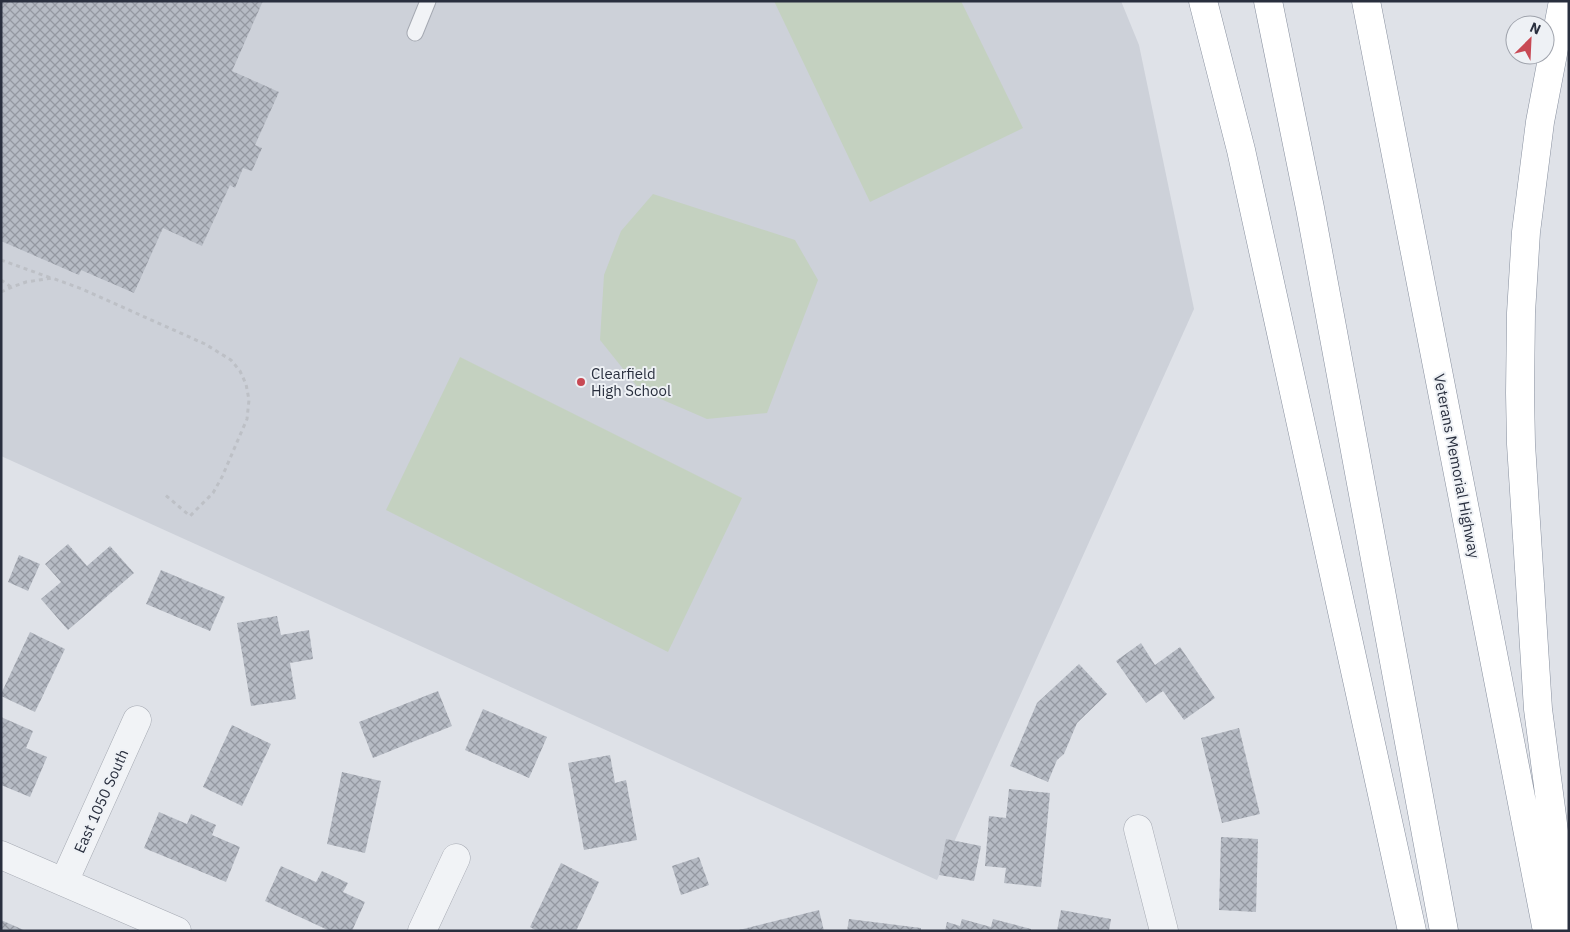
<svg xmlns="http://www.w3.org/2000/svg" width="1570" height="932" font-family="'IBM Plex Sans',sans-serif">
<style>
.built{fill:#cdd1d9}
.pitch{fill:#c4d1c0}
.building{fill:url(#building-cross-hatch)}
.lines{fill:none;stroke-linecap:round;stroke-linejoin:round}
.service-casing{stroke:#a5a9b2;stroke-width:17}
.minor-casing{stroke:#a5a9b2;stroke-width:29}
.motorway-casing{stroke:#878f9e;stroke-width:29}
.path{stroke:#bdc0c6;stroke-width:3;stroke-dasharray:4 4;stroke-linecap:butt}
.service{stroke:#f1f3f6;stroke-width:15}
.minor{stroke:#f1f3f6;stroke-width:28}
.motorway{stroke:#fff;stroke-width:28}
.poi-dot{fill:#c84954;stroke:#eef1f5;stroke-width:2}
.labels{text-anchor:middle;dominant-baseline:central;stroke-width:4;stroke-linejoin:round;paint-order:stroke}
.poi-label{font-size:15px;fill:#292f3e;stroke:#eef1f5;text-anchor:start}
.street-label{font-size:15px;fill:#292f3e;stroke:#eef1f5}
</style>
<defs>
<pattern id="building-cross-hatch" width="8" height="8" patternUnits="userSpaceOnUse" patternTransform="scale(1.25)"><rect width="8" height="8" fill="#b6bbc4"/><path d="M0 0l8 8M0 8l8-8" fill="none" stroke="#9498a1"/></pattern>
</defs>
<rect width="100%" height="100%" fill="#dfe2e8"/>
<path class="built" d="M 1,1 L 1121,1 L 1139,45 L 1194,309 L 937,880 L 1,456 Z"/>
<path class="pitch" d="M 774,1 L 961,1 L 1023,128 L 870,202 Z
M 653,194 L 795,240 L 818,280 L 767,413 L 707,419 L 640,390 L 600,340 L 604,275 L 621,231 Z
M 460,357 L 742,498 L 668,652 L 386,510 Z"/>
<path class="building" d="M 1,1 L 263,1 L 232,71 L 279,92 L 255,145 L 262,148 L 252,171 L 243,168 L 235,188 L 230,185 L 202,246 L 163,228 L 134,293 L 81,270 L 79,275 L 1,241 Z
M 68,544 L 87,566 L 110,546 L 134,573 L 68,630 L 41,599 L 61,582 L 45,564 Z
M 19,555 L 40,564 L 28,591 L 8,582 Z
M 161,570 L 225,597 L 210,631 L 146,604 Z
M 277,616 L 281,635 L 309,630 L 313,659 L 290,663 L 296,699 L 251,706 L 237,623 Z
M 30,632 L 65,649 L 35,712 L 1,696 L 1,694 Z
M 1141,643 L 1155,665 L 1180,647 L 1215,698 L 1184,720 L 1163,691 L 1146,703 L 1116,661 Z
M 1079,664 L 1107,694 L 1077,723 L 1064,754 L 1057,760 L 1048,782 L 1010,766 L 1037,703 Z
M 438,691 L 452,726 L 373,758 L 359,722 Z
M 483,709 L 547,737 L 529,778 L 465,750 Z
M 1,717 L 33,731 L 26,748 L 47,757 L 30,797 L 1,785 Z
M 232,725 L 271,744 L 242,806 L 203,787 Z
M 1239,728 L 1260,814 L 1222,823 L 1201,738 Z
M 610,755 L 615,783 L 626,780 L 637,840 L 584,850 L 568,763 Z
M 342,772 L 381,781 L 365,853 L 327,844 Z
M 1009,789 L 1050,793 L 1041,887 L 1004,883 L 1006,868 L 985,866 L 989,816 L 1006,818 Z
M 159,812 L 187,824 L 191,814 L 216,825 L 212,835 L 240,847 L 226,882 L 144,848 Z
M 1221,837 L 1258,839 L 1256,912 L 1219,910 Z
M 946,839 L 981,846 L 974,881 L 939,875 Z
M 699,857 L 709,885 L 681,895 L 672,866 Z
M 561,863 L 599,882 L 576,931 L 537,931 L 530,927 Z
M 281,866 L 316,882 L 322,871 L 348,883 L 343,892 L 365,902 L 352,931 L 330,931 L 265,901 Z
M 819,910 L 824,931 L 740,931 L 739,930 Z
M 1061,910 L 1111,919 L 1109,931 L 1057,931 Z
M 849,919 L 921,928 L 921,931 L 847,931 Z
M 962,919 L 991,927 L 993,919 L 1031,929 L 1031,931 L 945,931 L 947,922 L 960,926 Z
M 1,920 L 26,931 L 1,931 Z"/>
<g class="lines">
<g class="service-casing">
<path id="service" d="M 415,33 L 428,1"/>
</g>
<g class="minor-casing">
<path id="minor" d="M 1138,829 L 1164,931
M 1,855 L 177,931
M 64,882 L 137,720
M 422,931 L 456,858"/>
</g>
<g class="motorway-casing">
<path id="motorway" d="M 1203,1 L 1241,150 L 1412,931
M 1268,1 L 1310,208 L 1444,931
M 1366,1 L 1547,931
M 1563,1 L 1540,122 L 1526,232 L 1521,313 L 1520,393 L 1521,444 L 1538,709 L 1567,931"/>
</g>
<path class="path" d="M 1,260 L 51,278
M 1,280 L 11,287
M 1,292 L 12,287 L 26,282 L 52,278 L 82,289 L 205,344 L 231,360 L 240,371 L 246,384 L 249,400 L 247,419 L 222,477 L 213,493 L 190,516 L 163,493"/>
<use href="#service" class="service"/>
<use href="#minor" class="minor"/>
<use href="#motorway" class="motorway"/>
</g>
<circle class="poi-dot" cx="581" cy="382" r="5"/>
<g class="labels">
<g class="poi-label">
<text x="591" y="373">Clearfield<tspan x="591" dy="17">High School</tspan></text>
</g>
<g class="street-label">
<text transform="translate(1457 466) rotate(79)">Veterans Memorial Highway</text>
<text transform="translate(101 801) rotate(-66)">East 1050 South</text>
</g>
</g>
<rect width="1570" height="932" fill="none" stroke="#292f3e" stroke-width="5"/>
<g transform="translate(1530 40) rotate(24)"><circle r="24" fill="#eef1f5" stroke="#9fa3ac"/>
<path d="M0-4L9 19L0 12L-9 19Z" fill="#c84954"/>
<text y="-8" font-size="14" font-weight="bold" text-anchor="middle" fill="#292f3e">N</text>
</g>
</svg>
